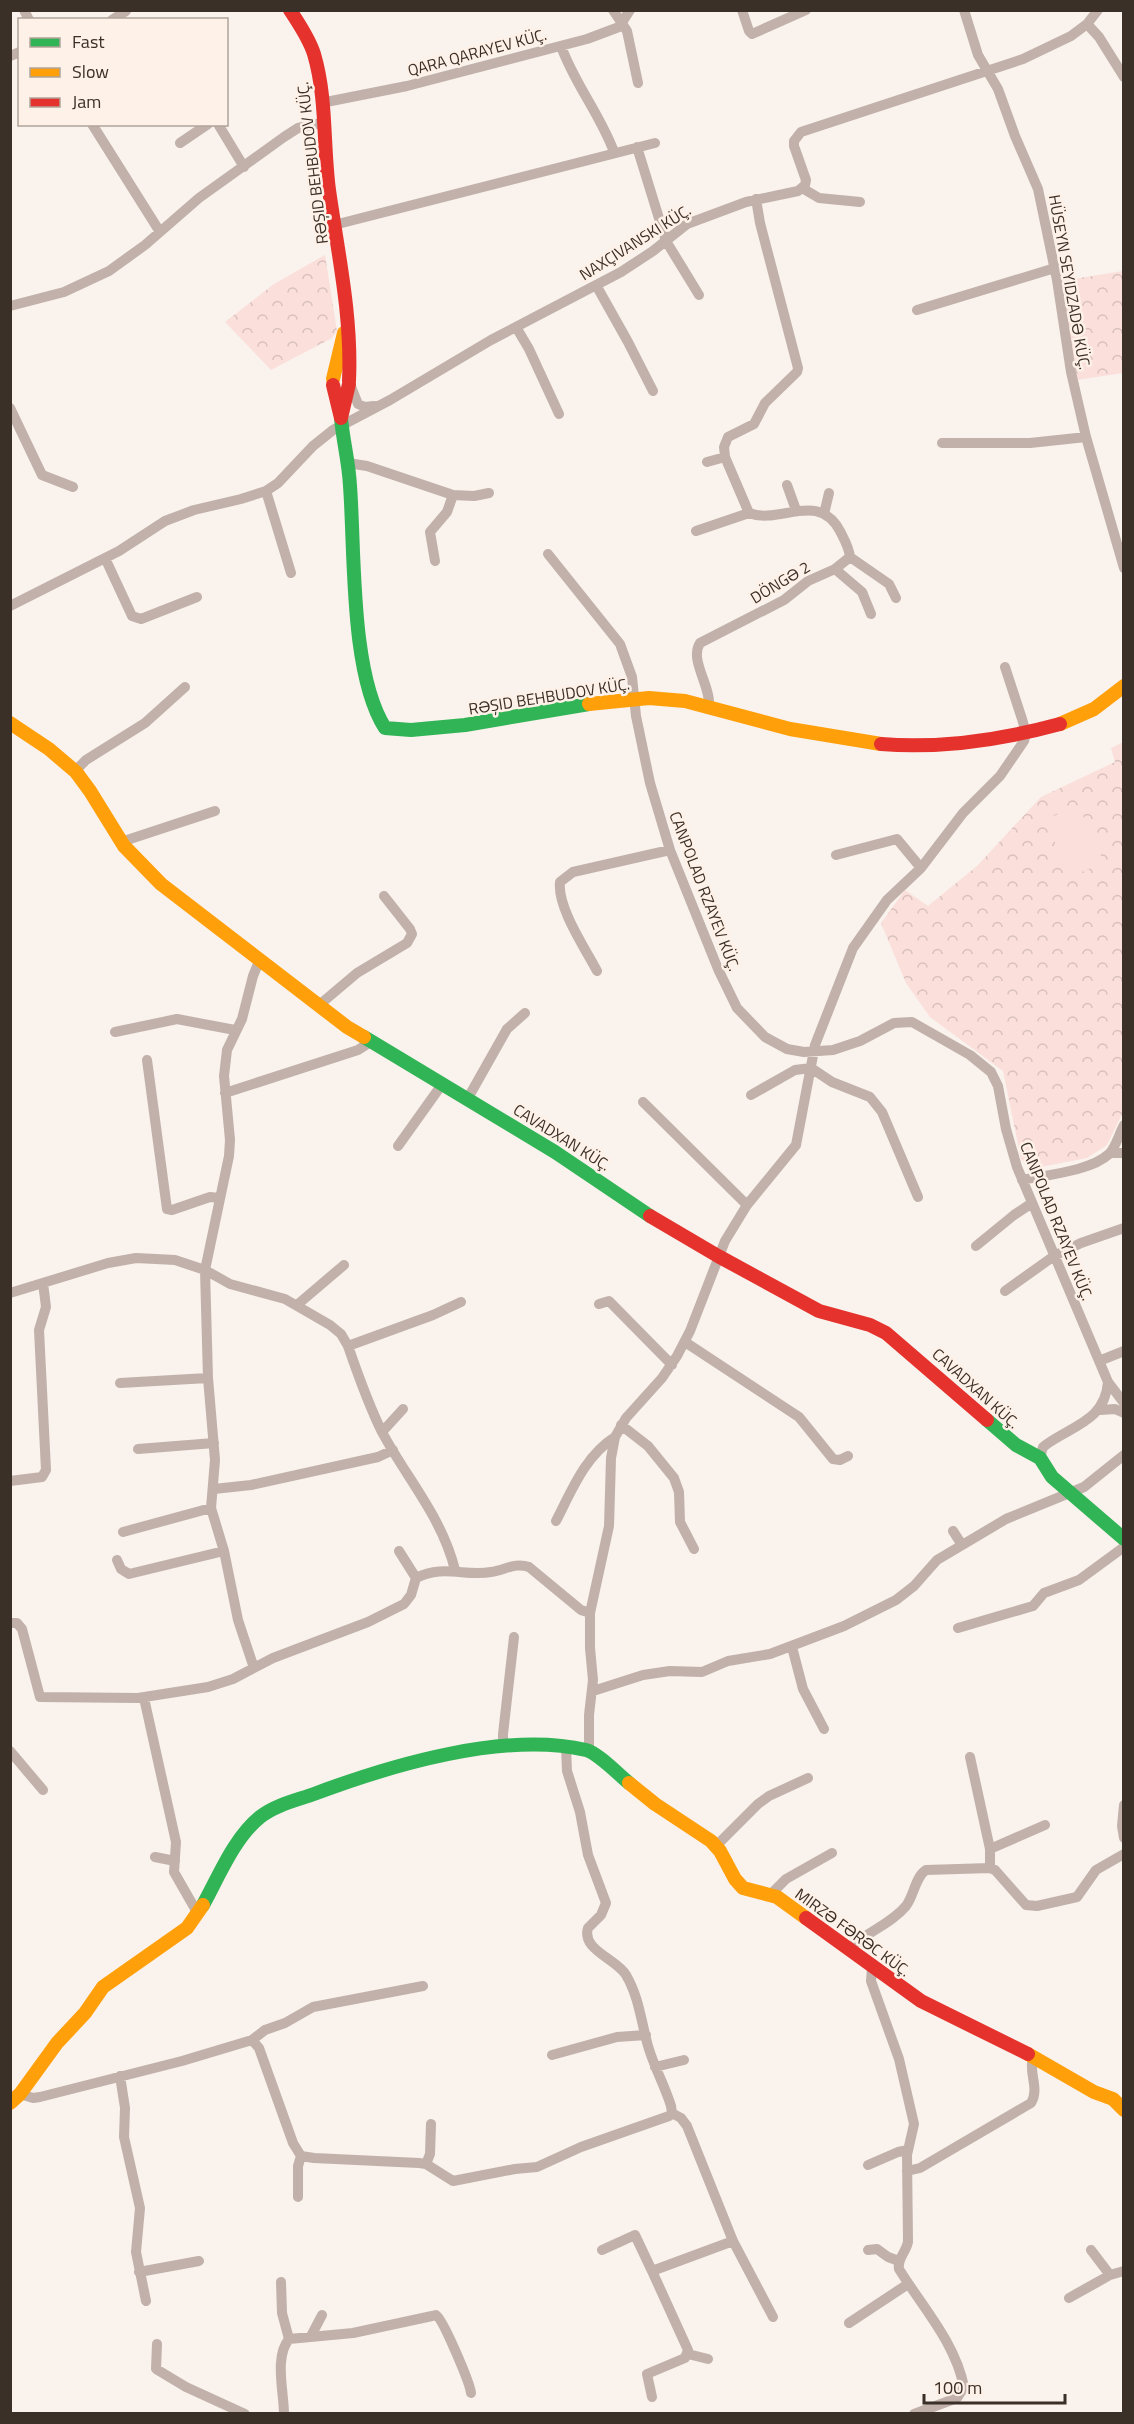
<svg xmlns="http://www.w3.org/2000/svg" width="1134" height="2424" font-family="'Titillium Web',sans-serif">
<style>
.forest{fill:url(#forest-crowns)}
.garden{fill:#fbdfdb}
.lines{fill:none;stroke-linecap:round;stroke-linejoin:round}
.street{stroke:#c1b1aa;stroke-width:10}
.fast{stroke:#30b455;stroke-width:14}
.slow{stroke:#ff9f0a;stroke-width:14}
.jam{stroke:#e5322d;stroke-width:14}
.labels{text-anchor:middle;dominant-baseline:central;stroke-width:5;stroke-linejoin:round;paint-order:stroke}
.street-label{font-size:16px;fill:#3b3027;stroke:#fef1e8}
</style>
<defs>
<pattern id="forest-crowns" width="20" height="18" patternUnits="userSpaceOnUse" patternTransform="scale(1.5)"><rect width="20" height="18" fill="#fbdfdb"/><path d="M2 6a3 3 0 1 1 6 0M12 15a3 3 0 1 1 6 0" fill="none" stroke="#d8c0bc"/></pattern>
</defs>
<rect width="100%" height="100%" fill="#f9f2ed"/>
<path class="forest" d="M 325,255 L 337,331 L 332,338 L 271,370 L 225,322 L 274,284 Z
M 1123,271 L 1123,373 L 1077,380 L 1061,281 Z
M 1123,742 L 1124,1110 L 1107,1145 L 1087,1158 L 1030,1169 L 1021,1159 L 1003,1071 L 930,1017 L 906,983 L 881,923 L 905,890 L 928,906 L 977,866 L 1041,797 L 1115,762 L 1111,748 Z"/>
<path class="garden" d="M 1078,805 L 1104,862 L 1071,877 L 1045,820 Z"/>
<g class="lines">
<path class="street" d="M 24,10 L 29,20
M 613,10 L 627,31 L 638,83
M 742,10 L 749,31 L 752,34 L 806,10
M 964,10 L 978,55 L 998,89 L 1015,136 L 1038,189 L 1057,280 L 1071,372 L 1086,437 L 1124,568
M 112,20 L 126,11
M 1087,24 L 1099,37 L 1124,77
M 561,46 C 574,83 600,114 614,152
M 10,56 L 20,52
M 321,103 L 407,86 L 587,39 L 619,27 L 630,10
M 92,124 L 160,232
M 218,124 L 244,167
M 180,143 L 208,124
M 637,147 L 666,241 L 699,295
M 802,188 L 819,198 L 860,202
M 334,225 L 655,143
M 596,285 L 628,342 L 653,391
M 10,306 L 64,292 L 109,271 L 145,245 L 199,198 L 284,137 L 298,128 L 322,123
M 917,310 L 1055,268
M 516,327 L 529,349 L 559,414
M 350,384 L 358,404 L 365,407 L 374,406
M 10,408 L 42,475 L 73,487
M 942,443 L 1030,443 L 1086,437
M 707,462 L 725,457
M 348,463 L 367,466 L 453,495 L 447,512 L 430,532 L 435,561
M 787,485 L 796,510
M 266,491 L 291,573
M 453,495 L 474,496 L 489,493
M 824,514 L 829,493
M 696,531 L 749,513
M 548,554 L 620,644 L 632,677 L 636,716 L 650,783 L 670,850 L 718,969 L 737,1008 L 765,1037 L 787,1049 L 804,1052 L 833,1050 L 860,1041 L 894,1023 L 912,1022 L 970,1055 L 991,1072 L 998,1086 L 1006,1129 L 1017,1167 L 1108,1382 C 1105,1420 1074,1425 1047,1444 L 1043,1447 L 1040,1458
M 850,557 L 889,584 L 896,598
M 105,558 L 132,616 L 141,619 L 197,597
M 835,569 L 862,592 L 871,614
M 10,606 L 119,551 L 165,521 L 194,510 L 241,499 L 266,491 L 278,483 L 313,446 L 333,430 L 390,400 L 491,340 L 621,272 L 653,251 L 687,224 L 746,202 L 798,191 L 805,185 L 806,180 L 794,146 L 794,141 L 801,132 L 1023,59 L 1071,36 L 1087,24 L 1098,10
M 709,706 C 711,686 689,660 700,643 L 784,600 L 808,581 L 835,569 L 850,557 C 849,547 844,539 840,531 C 818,490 780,525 749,513 L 725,457 L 724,447 L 728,437 L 754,424 L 765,403 L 797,372 L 798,368 L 760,223 L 756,199
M 74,772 L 86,760 L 145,723 L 185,687
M 121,842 L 215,811
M 836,855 L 897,839 L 921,868
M 597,971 C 585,948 557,907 560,882 L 573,872 L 670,850
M 318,1006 L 357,973 L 407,943 L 412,934 L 410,929 L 384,896
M 115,1032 L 177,1019 L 235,1030
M 147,1060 L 167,1209 L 172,1210 L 210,1197 L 220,1198
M 225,1093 L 358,1050 L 372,1041
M 751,1095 L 795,1070 L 811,1068 L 832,1082 L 870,1097 L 882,1112 L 918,1197
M 468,1098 L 507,1029 L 525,1013
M 643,1102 L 747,1205
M 398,1146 L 443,1083
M 1110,1153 L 1124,1153
M 1022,1180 C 1046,1175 1091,1171 1109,1154 C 1116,1147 1119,1134 1124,1125
M 976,1246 L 1014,1215 L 1032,1203
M 1005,1291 L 1054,1256 L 1081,1243 L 1124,1228
M 10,1293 L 108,1263 L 136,1258 L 175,1260 L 205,1270 L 230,1284 L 285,1299 L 330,1325 L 341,1334 L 348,1346 C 358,1375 368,1404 382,1432 C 407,1479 442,1517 455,1570
M 599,1304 L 609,1301 L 672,1365
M 297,1305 L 344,1265
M 685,1342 L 799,1417 L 833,1459 L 840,1460 L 848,1456
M 348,1346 L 433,1315 L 461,1302
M 1099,1361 L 1124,1351
M 1108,1382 L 1124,1403
M 120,1383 L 208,1378
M 1100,1410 L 1115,1409 L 1124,1413
M 621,1425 L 648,1446 L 674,1478 L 679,1492 L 680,1522 L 694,1549
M 382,1432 L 403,1409
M 138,1449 L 214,1443
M 10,1481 L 42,1477 L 46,1470 L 39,1330 L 46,1307 L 43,1283
M 214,1489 L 251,1485 L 378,1457 L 393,1450
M 556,1521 C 572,1490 585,1456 615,1437
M 953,1531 L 962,1545
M 123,1532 L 211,1508
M 399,1551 L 416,1578
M 117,1560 L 121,1569 L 129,1574 L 224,1551
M 10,1623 L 17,1623 L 22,1629 L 40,1697 L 138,1698 L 208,1687 L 233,1679 L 273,1658 L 368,1622 L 404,1604 L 411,1595 L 416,1578 C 443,1564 466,1577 491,1572 C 505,1570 515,1562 529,1567 L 581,1610 L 590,1613
M 958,1628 L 1033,1606 L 1044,1593 L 1079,1580 L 1124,1547
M 792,1647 L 803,1689 L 824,1729
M 254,1668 L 238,1620 L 224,1551 L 211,1508 L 215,1460 L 208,1378 L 205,1270 L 229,1156 L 230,1140 L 224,1076 L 227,1050 L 242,1019 L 253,976 L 260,959
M 593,1691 L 643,1675 L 670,1671 L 702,1672 L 728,1661 L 770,1654 L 844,1626 L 896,1600 L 914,1586 L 937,1560 L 1006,1519 L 1084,1487 L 1124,1455
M 144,1698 L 176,1842 L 174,1872 L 198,1914
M 503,1746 L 503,1734 L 514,1637
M 10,1751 L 43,1790
M 589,1751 L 589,1715 L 593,1680 L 590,1648 L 590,1613 L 609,1526 L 611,1458 L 615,1437 L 626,1418 L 662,1378 L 677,1356 L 690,1331 L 725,1241 L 747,1205 L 796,1145 L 815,1045 L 853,948 L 887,900 L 921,868 L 963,813 L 1000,776 L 1024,741 L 1026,733 L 1022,719 L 1005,667
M 970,1757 L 990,1849 L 990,1868
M 1124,1805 L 1122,1826 L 1124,1838
M 716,1846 L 758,1804 L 769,1796 L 808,1778
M 990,1849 L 1045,1825
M 155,1857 L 175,1861
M 770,1895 L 786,1879 L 832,1853
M 849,1949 C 866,1932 890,1925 906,1906 C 914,1896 915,1877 926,1870 L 990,1868 L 995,1870 L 1026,1905 L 1037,1906 L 1077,1897 L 1096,1870 L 1124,1854
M 872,1968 L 871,1981 L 899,2059 L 914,2124 L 907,2155 L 908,2242 C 906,2252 897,2259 899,2269 C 923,2308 955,2342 964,2387 L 957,2398 L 914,2414
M 252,2040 L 265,2030 L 285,2023 L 313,2007 L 423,1986
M 552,2055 L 617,2037 L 646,2035
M 655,2067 L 684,2060
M 120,2076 L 125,2108 L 124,2137 L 140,2208 L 136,2252 L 146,2301
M 20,2094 L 33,2098 L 40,2097 L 182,2061 L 252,2040 L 259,2048 L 293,2143 L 301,2156 L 314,2158 L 419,2163 L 426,2164 L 453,2181 L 515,2169 L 537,2167 L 581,2147 L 669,2116 L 672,2113 L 671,2106 C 665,2086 654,2067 648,2046 C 641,2021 639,1997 626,1975 C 617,1959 581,1950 588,1928 L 601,1915 L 606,1903 L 588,1855 L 580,1812 L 567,1771 L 566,1747
M 672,2113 L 681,2118 L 687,2126 L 733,2241 L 773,2317
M 426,2164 L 430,2154 L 431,2124
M 868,2165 L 898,2152 L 908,2150
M 907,2171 L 920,2168 L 1031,2103 C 1040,2088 1028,2073 1033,2057
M 298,2197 L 298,2166 L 301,2156
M 602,2250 L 635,2235 L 652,2271
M 868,2250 L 877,2249 L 888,2257 L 899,2261
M 1091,2250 L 1110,2275
M 139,2272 L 199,2261
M 281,2282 L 282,2313 L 289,2339
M 1069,2298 L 1110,2275 L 1124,2271
M 849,2323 L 908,2284
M 311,2336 L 322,2315
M 157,2344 L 156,2369 L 186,2387 L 245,2414
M 688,2354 L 708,2359
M 652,2397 L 647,2374 L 685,2358 L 688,2350 L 652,2271 L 733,2241
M 284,2414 C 284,2392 274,2357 289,2339 L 353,2333 L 432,2316 L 436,2315 C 443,2319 470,2383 471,2393"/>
<path class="fast" d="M 341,418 C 343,441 349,463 350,486 C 355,552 350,673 385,728 L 411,730 L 465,725 L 589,704
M 364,1037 L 555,1152 L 650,1216
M 987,1420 L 1016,1445 L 1040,1458 L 1052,1477 L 1124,1539
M 203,1905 C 219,1876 234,1838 260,1817 C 275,1805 297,1800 314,1794 C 391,1765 505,1731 586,1750 C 598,1753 619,1775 629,1783"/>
<path class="slow" d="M 333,379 L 344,333
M 589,704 L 649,698 L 685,701 L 790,729 L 881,744
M 10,723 L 49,749 L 76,772 L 90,791 L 124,846 L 161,884 L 347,1027 L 364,1037
M 1060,724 L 1094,709 L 1124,686
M 629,1783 L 655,1804 L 711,1841 L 720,1851 L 735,1879 L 743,1888 L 777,1897 L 806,1918
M 1028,2054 L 1094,2092 L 1113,2099 L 1124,2110
M 10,2103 L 20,2094 L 57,2043 L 85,2013 L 103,1987 L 187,1928 L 203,1905"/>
<path class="jam" d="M 290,10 C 299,24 309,38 314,54 C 327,98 323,145 329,190 C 338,254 352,316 349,381
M 333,385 L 341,418 L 349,384
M 881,744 C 943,749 1001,740 1060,724
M 650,1216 L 718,1256 L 819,1311 L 870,1325 L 886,1333 L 987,1420
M 806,1918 L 921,2001 L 1028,2054"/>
</g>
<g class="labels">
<g class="street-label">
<text transform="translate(477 52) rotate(-15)">QARA QARAYEV KÜÇ.</text>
<text transform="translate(312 163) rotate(-97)">RƏŞID BEHBUDOV KÜÇ.</text>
<text transform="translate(635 242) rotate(-32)">NAXÇIVANSKI KÜÇ.</text>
<text transform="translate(1070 282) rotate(80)">HÜSEYN SEYIDZADƏ KÜÇ.</text>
<text transform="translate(780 582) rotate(-31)">DÖNGƏ 2</text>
<text transform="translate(549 696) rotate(-9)">RƏŞID BEHBUDOV KÜÇ.</text>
<text transform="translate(705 891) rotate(69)">CANPOLAD RZAYEV KÜÇ.</text>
<text transform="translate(562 1137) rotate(32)">CAVADXAN KÜÇ.</text>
<text transform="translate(1057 1221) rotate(68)">CANPOLAD RZAYEV KÜÇ.</text>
<text transform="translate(976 1388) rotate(42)">CAVADXAN KÜÇ.</text>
<text transform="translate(853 1932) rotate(36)">MIRZƏ FƏRƏC KÜÇ.</text>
</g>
</g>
<rect width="1134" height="2424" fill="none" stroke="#3b3027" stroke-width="24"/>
<rect x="18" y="18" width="210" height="108" fill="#fef1e8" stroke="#b0a49b" stroke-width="1.5"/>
<rect x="30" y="38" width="30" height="9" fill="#30b455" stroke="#b0a49b" stroke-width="1.5"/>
<text x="72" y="48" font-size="18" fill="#3b3027">Fast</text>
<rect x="30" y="68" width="30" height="9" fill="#ff9f0a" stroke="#b0a49b" stroke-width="1.5"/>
<text x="72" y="78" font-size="18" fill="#3b3027">Slow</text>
<rect x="30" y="98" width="30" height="9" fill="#e5322d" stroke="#b0a49b" stroke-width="1.5"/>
<text x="72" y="108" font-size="18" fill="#3b3027">Jam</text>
<path d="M924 2394v9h141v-9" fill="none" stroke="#3b3027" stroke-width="3"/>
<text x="933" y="2394" font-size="18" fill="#3b3027" stroke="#fef1e8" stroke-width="4.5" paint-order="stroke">100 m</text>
</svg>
